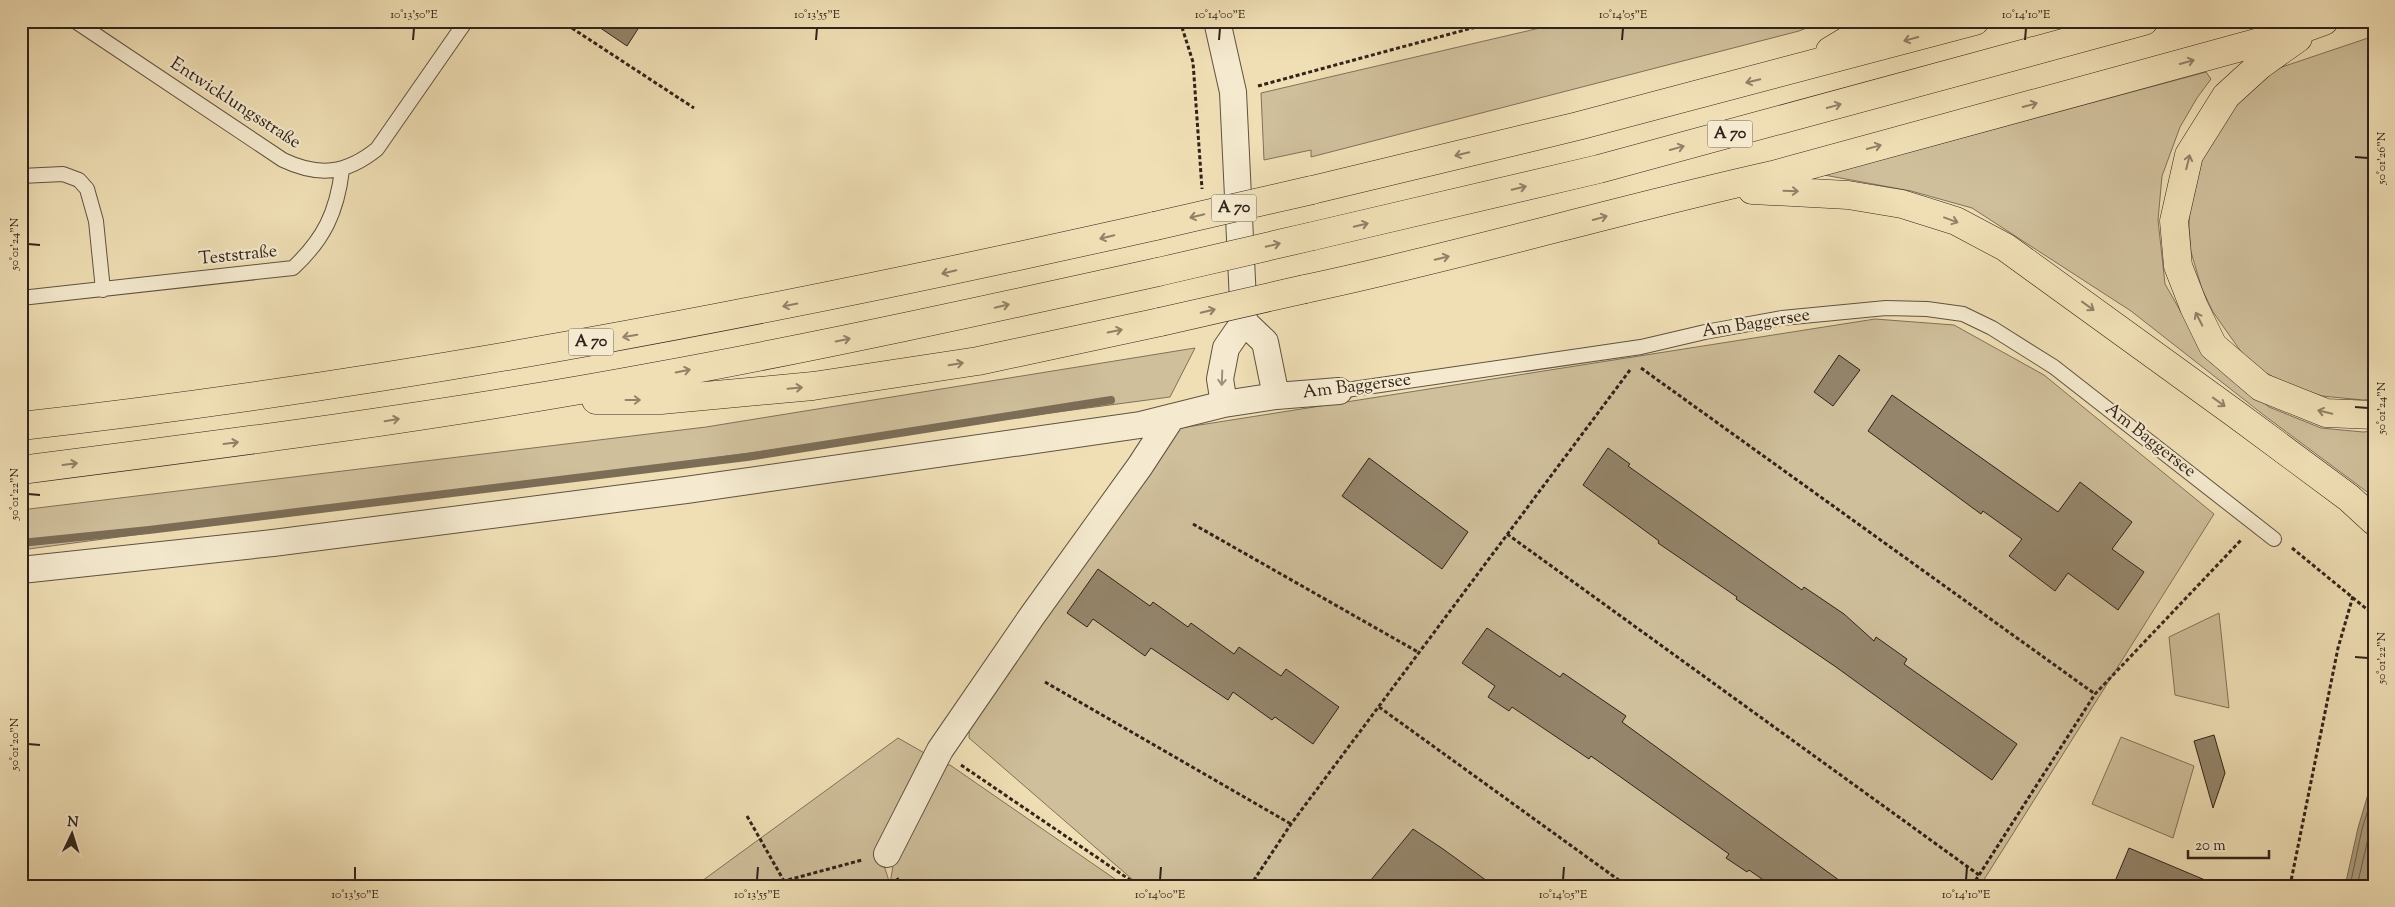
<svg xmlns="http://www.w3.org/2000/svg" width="2395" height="907" font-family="'Sorts Mill Goudy',serif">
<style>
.green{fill:#cfbf9b;stroke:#80715a}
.water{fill:#af9f80;stroke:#7c6d57}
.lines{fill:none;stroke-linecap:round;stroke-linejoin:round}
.shore{stroke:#70614d;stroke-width:1}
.stream{stroke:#7c6d57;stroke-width:8}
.building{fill:#94856b;stroke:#30231a}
.lane-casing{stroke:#605241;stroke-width:16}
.street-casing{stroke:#605241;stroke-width:28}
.highway-casing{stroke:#30231a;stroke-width:29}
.path{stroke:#30231a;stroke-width:3;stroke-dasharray:4 2.5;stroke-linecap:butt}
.lane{stroke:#f5eacf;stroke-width:14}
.street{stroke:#f5eacf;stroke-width:26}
.highway{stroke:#f0dfb5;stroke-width:28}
.highway-bridge-casing{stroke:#30231a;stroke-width:29;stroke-linecap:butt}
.highway-bridge{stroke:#f0dfb5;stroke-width:28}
.oneway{stroke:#908168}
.oneway2{stroke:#9c907e}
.ticks{fill:none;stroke:#30231a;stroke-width:2}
.labels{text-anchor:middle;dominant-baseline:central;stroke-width:4.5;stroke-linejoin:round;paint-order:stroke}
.shield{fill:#f5eacf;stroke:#6b5f50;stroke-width:1}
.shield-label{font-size:16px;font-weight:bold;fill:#30231a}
.street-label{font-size:18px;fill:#30231a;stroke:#f5eacf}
.neatline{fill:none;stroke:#30231a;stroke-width:2}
.ticks-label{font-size:12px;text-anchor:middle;fill:#30231a}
</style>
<rect width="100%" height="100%" fill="#f0dfb5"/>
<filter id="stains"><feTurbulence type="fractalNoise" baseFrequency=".004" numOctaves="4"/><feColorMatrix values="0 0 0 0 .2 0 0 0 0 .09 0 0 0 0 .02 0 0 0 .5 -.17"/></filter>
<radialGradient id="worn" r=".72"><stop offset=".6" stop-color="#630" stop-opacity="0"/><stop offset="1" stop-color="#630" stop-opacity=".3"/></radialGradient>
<path class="green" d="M 1570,21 L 1824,21 L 1799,31 L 1311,157 L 1311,150 L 1264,160 L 1261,93 Z
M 2374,36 L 2374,399 L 2363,400 L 2322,396 L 2287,385 L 2249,363 L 2213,312 L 2202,289 L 2191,252 L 2189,227 L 2190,195 L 2197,168 L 2231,102 L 2276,69 Z
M 2206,72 L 2211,79 L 2197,98 L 2180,127 L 2162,176 L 2158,220 L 2165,284 L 2209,361 L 2269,407 L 2321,428 L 2363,432 L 2374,431 L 2374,497 L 2265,416 L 2131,311 L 1972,208 L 1911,191 L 1824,175 Z
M 1875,319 L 1954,325 L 2044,375 L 2214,514 L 1980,886 L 1140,886 L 969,738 L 970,714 L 1174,429 Z
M 1195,348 L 1170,397 L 21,550 L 21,510 L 706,427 Z
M 2219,613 L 2229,708 L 2175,695 L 2169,637 Z
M 2121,737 L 2194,766 L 2173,838 L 2092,804 Z
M 898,738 L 935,759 L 877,844 L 890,884 L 897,842 L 945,765 L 950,765 L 1125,886 L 695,886 Z"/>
<path class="water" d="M 2374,774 L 2374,886 L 2345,886 L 2358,828 Z"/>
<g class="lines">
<path class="shore" d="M 2350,886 L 2362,829 L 2374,791
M 2357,886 L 2374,813"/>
<path class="stream" d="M 21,543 L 149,530 L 747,457 L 1111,400"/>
</g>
<path class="building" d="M 590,21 L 643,21 L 627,46 Z
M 1839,355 L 1860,370 L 1833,406 L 1814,392 Z
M 1892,395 L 2058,512 L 2080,482 L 2132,522 L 2112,549 L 2144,572 L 2118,610 L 2068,573 L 2055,591 L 2009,556 L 2022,539 L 1983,511 L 1981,514 L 1868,431 Z
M 1608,448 L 1630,464 L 1628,466 L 1722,533 L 1802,590 L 1804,587 L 1844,614 L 1874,641 L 1876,637 L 1907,659 L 1904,664 L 2017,744 L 1992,780 L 1836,667 L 1736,599 L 1737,597 L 1658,543 L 1659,541 L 1583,485 Z
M 1369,458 L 1468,532 L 1442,569 L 1342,496 Z
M 1098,569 L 1150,606 L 1153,602 L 1188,627 L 1191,623 L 1234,654 L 1239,647 L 1281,676 L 1286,669 L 1339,707 L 1313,744 L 1275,717 L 1272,720 L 1233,692 L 1228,700 L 1151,648 L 1145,656 L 1093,619 L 1087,627 L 1067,613 Z
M 1487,628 L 1560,677 L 1563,673 L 1626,716 L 1622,722 L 1847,886 L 1772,886 L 1749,870 L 1747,872 L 1726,858 L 1729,854 L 1591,756 L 1589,759 L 1512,707 L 1509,711 L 1488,697 L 1495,686 L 1462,663 Z
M 2214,735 L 2225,773 L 2213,808 L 2194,741 Z
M 1413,829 L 1443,849 L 1494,886 L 1366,886 Z
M 2129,848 L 2217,885 L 2217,886 L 2113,886 Z"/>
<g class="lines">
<g class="lane-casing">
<path id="lane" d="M 75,21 L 283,160 C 319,177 346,174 377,149 L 466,21
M 21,176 L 63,174 L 79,180 L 87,189 L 96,221 L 103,290
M 21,298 L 293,268 C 324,239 337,212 342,170
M 1339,391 L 1641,347 L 1705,332 L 1782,318 L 1886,308 L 1927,309 L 1963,314 L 1992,328 L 2054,367 L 2274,539"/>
</g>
<g class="street-casing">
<path id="street" d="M 1217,21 L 1233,92 L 1244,322 L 1226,348 L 1220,379 L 1224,404
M 1244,322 L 1265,342 L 1276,396
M 21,570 L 273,543 L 686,490 L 1140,425 L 1224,404 L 1276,396 L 1339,391
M 887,854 L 940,750 L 1032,616 L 1140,466 L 1172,417"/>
</g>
<g class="highway-casing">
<path id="highway" d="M 2298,38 L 2260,65 L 2226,96 L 2189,155 L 2174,221 L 2178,266 L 2194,307 L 2213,346 L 2261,387 L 2326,413 L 2374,415
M 1830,51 L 1880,21
M 1312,190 L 1578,126 L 1975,21
M 1752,190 L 1848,195 L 1902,204 L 1956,221 L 2005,247 L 2237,415 L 2349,498 L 2374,521
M 1313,236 L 1599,169 L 2144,21
M 1305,289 C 1462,256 1616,210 1773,175 L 2285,35 L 2324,21
M 596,400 L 661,400 L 813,386 L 978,361 L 1160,322
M 21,426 C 403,383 780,310 1155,226
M 21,470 C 232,443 443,416 652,377 C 822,346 990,309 1158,272"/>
</g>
<path class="path" d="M 561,21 L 694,108
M 1180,21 L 1193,62 L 1202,189
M 1258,86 L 1498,21
M 1641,368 L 2095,694
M 1193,524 L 1418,652
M 1507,534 L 1979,875
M 2292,548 L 2374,615
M 1045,682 L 1291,824
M 1379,707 L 1627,886
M 961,765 L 1139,886
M 747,816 L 784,881
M 897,878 L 901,886
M 777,886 L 784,881 L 862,860
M 1250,886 L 1291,824 L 1630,370
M 1972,886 L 2095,694 L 2242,539
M 2290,886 L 2338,648 L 2353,596"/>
<use href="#lane" class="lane"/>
<use href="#street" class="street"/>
<use href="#highway" class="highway"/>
<g class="highway-bridge-casing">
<path id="highway-bridge" d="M 1155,226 L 1312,190
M 1158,272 L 1313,236
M 1160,322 L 1305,289"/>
</g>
<use href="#highway-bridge" class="highway-bridge"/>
</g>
<defs><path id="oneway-shaft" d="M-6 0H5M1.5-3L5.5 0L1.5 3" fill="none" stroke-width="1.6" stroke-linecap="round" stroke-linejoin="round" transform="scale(1.25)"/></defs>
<g class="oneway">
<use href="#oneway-shaft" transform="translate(1911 39) rotate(165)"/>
<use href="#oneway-shaft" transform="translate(2187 62) rotate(-15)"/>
<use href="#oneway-shaft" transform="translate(1753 81) rotate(166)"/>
<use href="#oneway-shaft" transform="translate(2030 105) rotate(-15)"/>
<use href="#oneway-shaft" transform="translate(1834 106) rotate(-15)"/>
<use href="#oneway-shaft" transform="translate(1874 147) rotate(-15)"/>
<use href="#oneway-shaft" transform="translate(1677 148) rotate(-15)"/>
<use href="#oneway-shaft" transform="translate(1462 154) rotate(166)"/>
<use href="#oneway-shaft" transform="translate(2188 162) rotate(-76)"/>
<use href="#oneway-shaft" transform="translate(1519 188) rotate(-13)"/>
<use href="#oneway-shaft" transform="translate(1791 191) rotate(2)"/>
<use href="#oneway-shaft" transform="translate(1197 216) rotate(167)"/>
<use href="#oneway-shaft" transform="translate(1600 218) rotate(-15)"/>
<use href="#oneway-shaft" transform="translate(1951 220) rotate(20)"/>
<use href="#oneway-shaft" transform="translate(1361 225) rotate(-13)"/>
<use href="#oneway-shaft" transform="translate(1107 237) rotate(167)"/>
<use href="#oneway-shaft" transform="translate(1273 245) rotate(-13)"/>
<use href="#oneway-shaft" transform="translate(1442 258) rotate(-14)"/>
<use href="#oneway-shaft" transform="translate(949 272) rotate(167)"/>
<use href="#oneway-shaft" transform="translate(790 305) rotate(169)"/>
<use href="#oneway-shaft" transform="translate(1002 306) rotate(-13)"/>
<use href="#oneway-shaft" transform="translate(2088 306) rotate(36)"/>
<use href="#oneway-shaft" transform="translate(1208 311) rotate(-13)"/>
<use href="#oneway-shaft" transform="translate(2199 319) rotate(-117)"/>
<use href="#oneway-shaft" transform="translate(1115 331) rotate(-12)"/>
<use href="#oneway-shaft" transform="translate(630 336) rotate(170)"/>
<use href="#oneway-shaft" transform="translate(843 340) rotate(-12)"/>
<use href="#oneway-shaft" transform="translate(956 364) rotate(-9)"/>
<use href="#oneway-shaft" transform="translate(683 371) rotate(-11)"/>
<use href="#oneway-shaft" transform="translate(795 388) rotate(-5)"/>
<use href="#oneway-shaft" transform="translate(633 400)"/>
<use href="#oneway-shaft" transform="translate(2219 402) rotate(36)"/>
<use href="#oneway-shaft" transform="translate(2325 412) rotate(-167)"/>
<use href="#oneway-shaft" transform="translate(392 420) rotate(-9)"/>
<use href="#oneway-shaft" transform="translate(231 443) rotate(-7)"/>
<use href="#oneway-shaft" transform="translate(70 464) rotate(-7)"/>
</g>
<use class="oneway2" href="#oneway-shaft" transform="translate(1222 378) rotate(92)"/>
<path class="ticks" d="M 413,40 L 414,28M 816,40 L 817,28M 1219,40 L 1220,28M 1622,40 L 1623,28M 2025,40 L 2026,28M 2355,157 L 2368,158M 28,244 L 40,245M 2355,407 L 2368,408M 28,494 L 40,495M 2355,657 L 2368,658M 28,744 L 40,745M 355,880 L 355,867M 757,880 L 758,867M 1160,880 L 1161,867M 1563,880 L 1564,867M 1966,880 L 1967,867"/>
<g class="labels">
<g class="shield">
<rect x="1707.5" y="120.5" width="45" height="27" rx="4"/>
<rect x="1211.5" y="194.5" width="45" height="27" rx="4"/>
<rect x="568.5" y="328.5" width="45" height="27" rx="4"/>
</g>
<g class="shield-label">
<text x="1730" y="134">A 70</text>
<text x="1234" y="208">A 70</text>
<text x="591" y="342">A 70</text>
</g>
<g class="street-label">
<text transform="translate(235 104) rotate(33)">Entwicklungsstraße</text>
<text transform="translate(238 256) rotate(-6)">Teststraße</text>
<text transform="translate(1756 324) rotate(-9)">Am Baggersee</text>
<text transform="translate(1357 387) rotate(-7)">Am Baggersee</text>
<text transform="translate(2150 441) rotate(38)">Am Baggersee</text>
</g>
</g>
<rect width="2395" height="907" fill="none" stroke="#f0dfb5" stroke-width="55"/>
<g transform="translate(72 834) rotate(4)" stroke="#f5eacf" stroke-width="4" paint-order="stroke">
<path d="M0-4L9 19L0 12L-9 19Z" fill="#30231a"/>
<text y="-8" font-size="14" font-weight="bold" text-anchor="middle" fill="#30231a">N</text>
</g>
<path d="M2188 850v8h81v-8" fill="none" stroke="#30231a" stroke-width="2.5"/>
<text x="2195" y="850" font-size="15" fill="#30231a" stroke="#f5eacf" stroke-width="4" paint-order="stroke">20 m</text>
<rect x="28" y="28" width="2340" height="852" class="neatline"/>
<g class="ticks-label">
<text x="414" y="18">10°13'50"E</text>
<text x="817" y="18">10°13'55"E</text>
<text x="1220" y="18">10°14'00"E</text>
<text x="1623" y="18">10°14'05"E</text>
<text x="2026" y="18">10°14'10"E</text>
<text transform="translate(2381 158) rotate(-90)" y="4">50°01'26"N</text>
<text transform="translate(14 244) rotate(-90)" y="4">50°01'24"N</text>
<text transform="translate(2381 408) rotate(-90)" y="4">50°01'24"N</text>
<text transform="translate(14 494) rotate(-90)" y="4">50°01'22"N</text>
<text transform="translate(2381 658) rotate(-90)" y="4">50°01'22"N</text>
<text transform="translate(14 744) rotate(-90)" y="4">50°01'20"N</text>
<text x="355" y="898">10°13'50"E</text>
<text x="757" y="898">10°13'55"E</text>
<text x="1160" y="898">10°14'00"E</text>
<text x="1563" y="898">10°14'05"E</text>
<text x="1966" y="898">10°14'10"E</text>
</g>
<rect width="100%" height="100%" filter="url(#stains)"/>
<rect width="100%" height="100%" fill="url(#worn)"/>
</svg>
